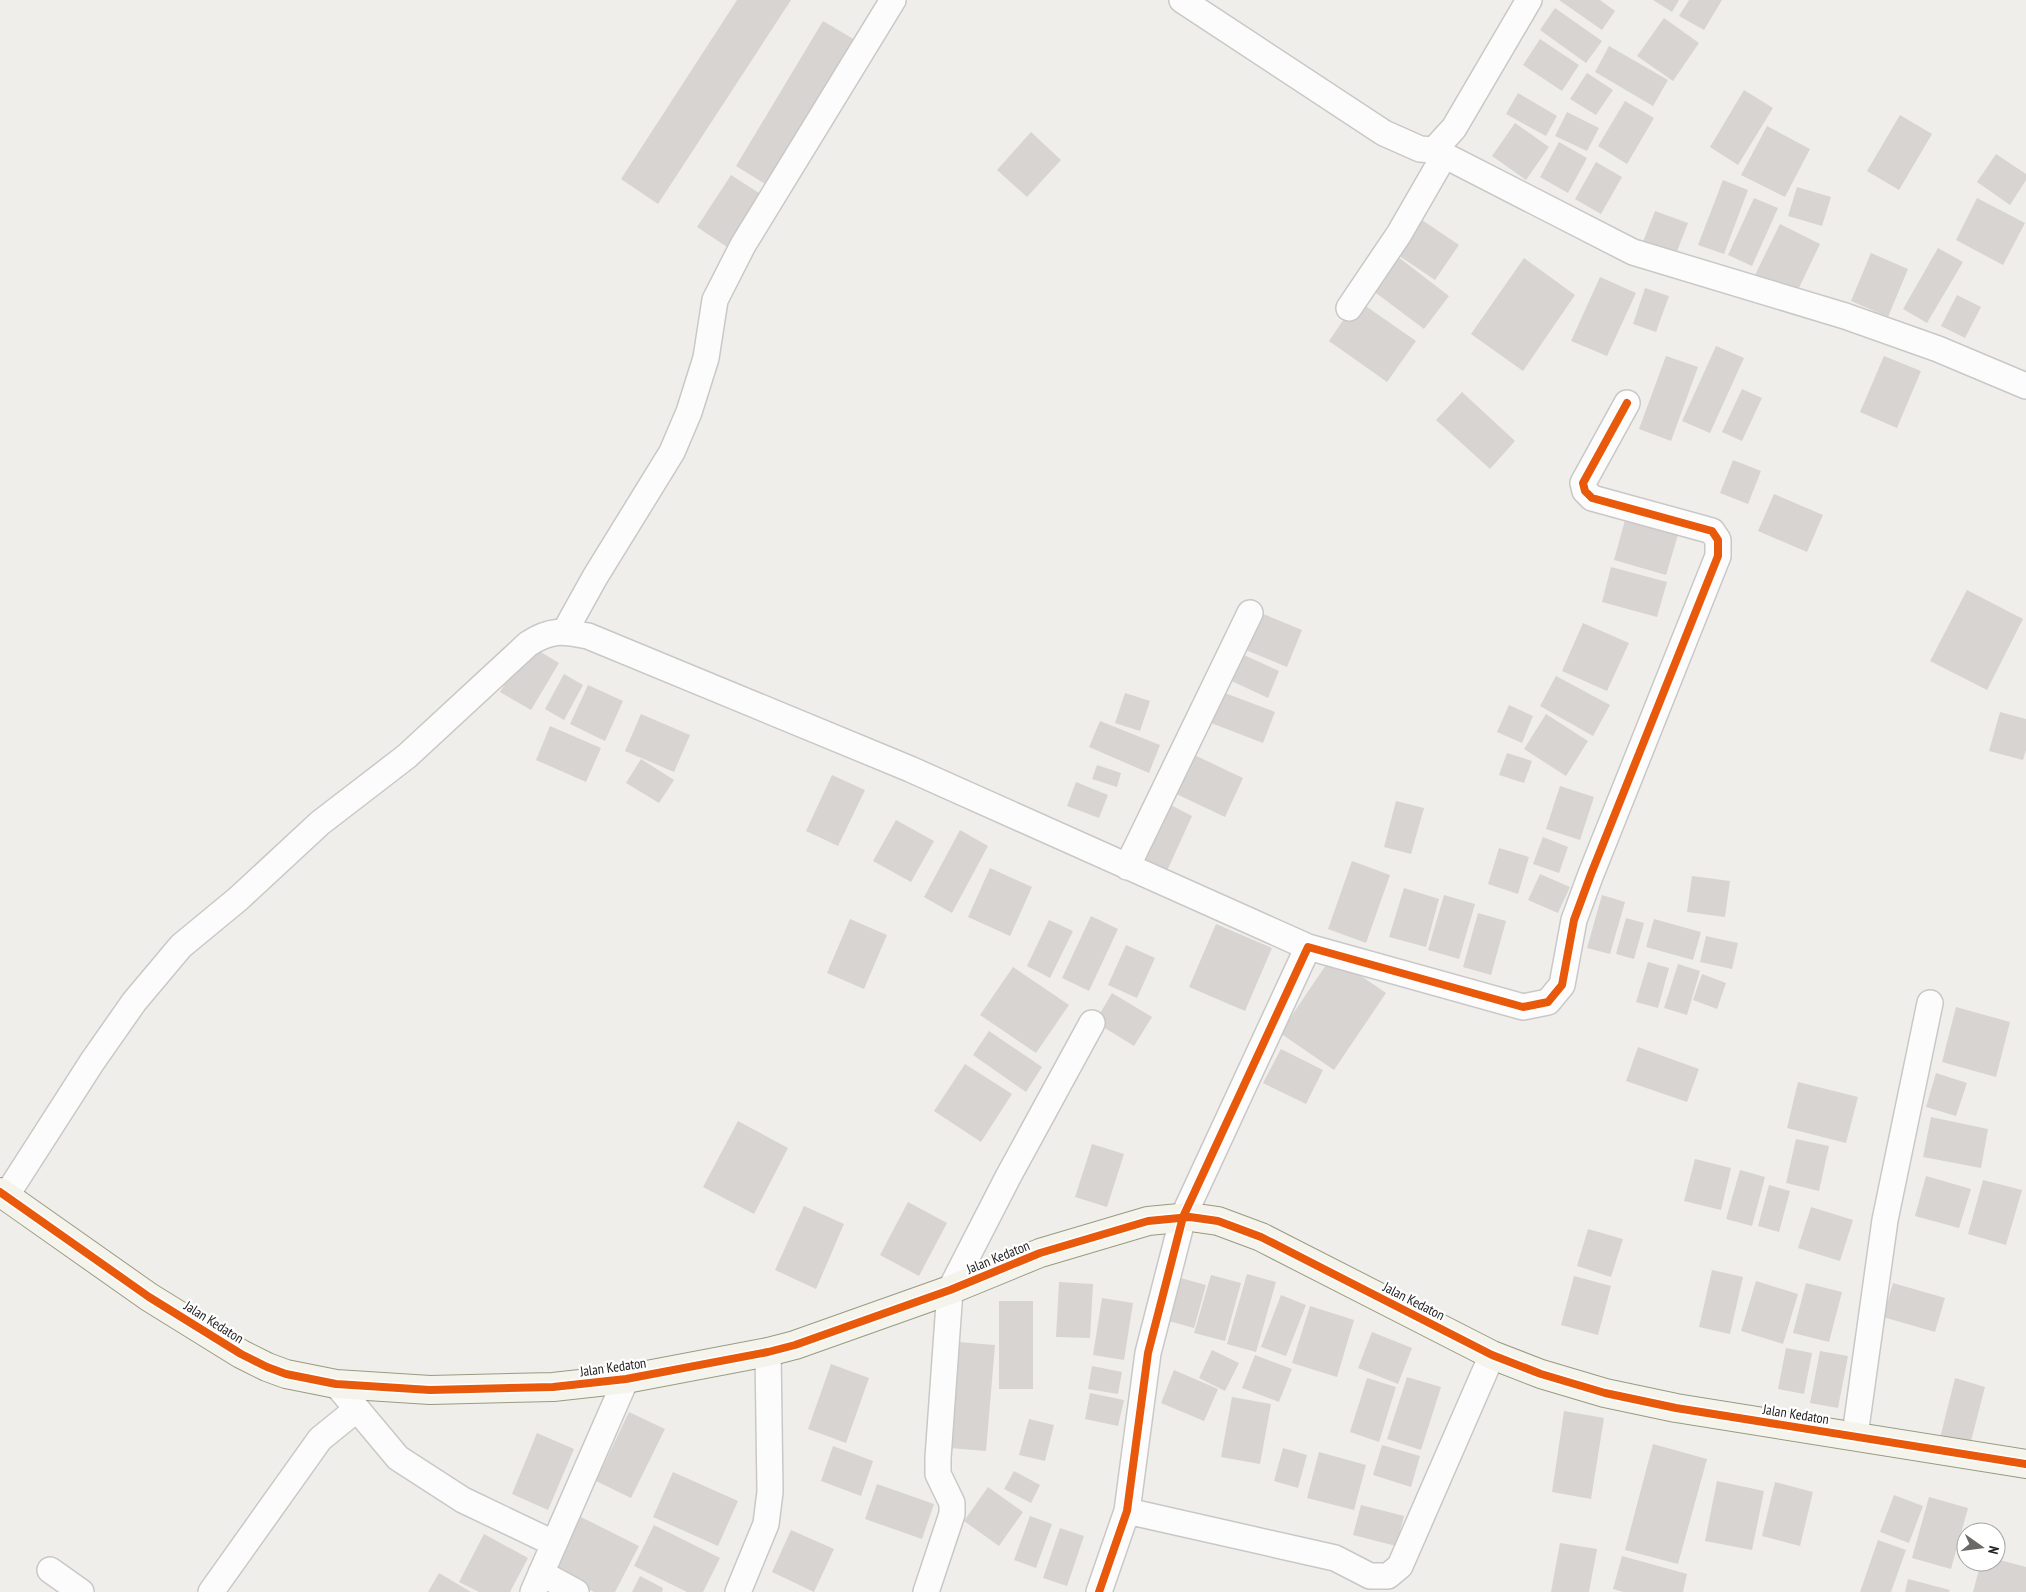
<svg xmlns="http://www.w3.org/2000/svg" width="2026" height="1592" font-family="'PT Sans Narrow',sans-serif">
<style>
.building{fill:#d7d4d2}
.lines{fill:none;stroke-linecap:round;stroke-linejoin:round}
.street-casing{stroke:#c9c8c7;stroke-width:28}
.secondary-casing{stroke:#999a82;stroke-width:30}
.street{stroke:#fdfcfc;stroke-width:25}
.secondary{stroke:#f4f4ed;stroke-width:28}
.cycleway-casing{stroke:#fff;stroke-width:11}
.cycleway{stroke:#e8590c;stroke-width:8}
.labels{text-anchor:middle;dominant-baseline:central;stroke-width:4.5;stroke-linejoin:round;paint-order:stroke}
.street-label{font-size:14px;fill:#222;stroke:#fff}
</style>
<rect width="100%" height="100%" fill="#f0eeeb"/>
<path class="building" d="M 737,0 L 791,0 L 658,204 L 621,179 Z
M 1559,0 L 1600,0 L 1615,11 L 1602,30 Z
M 1653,0 L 1679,0 L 1672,12 Z
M 1689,0 L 1722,0 L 1704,30 L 1679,16 Z
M 1555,8 L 1602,41 L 1586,63 L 1540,30 Z
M 1664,18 L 1699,43 L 1673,81 L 1637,56 Z
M 823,21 L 855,40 L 767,185 L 736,166 Z
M 1540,39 L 1579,65 L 1562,91 L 1523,65 Z
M 1609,46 L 1668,80 L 1653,106 L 1595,72 Z
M 1587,73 L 1613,90 L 1596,115 L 1570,99 Z
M 1744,90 L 1773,108 L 1738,165 L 1710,147 Z
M 1518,93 L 1557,116 L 1546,136 L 1506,114 Z
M 1625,101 L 1654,118 L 1627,164 L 1598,146 Z
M 1567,112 L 1599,128 L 1587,151 L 1555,136 Z
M 1900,115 L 1932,134 L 1899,190 L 1867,171 Z
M 1515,123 L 1549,147 L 1526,180 L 1492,156 Z
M 1767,126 L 1810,149 L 1785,197 L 1741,175 Z
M 1031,132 L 1061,160 L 1027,197 L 997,170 Z
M 1559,142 L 1587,158 L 1568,193 L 1540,177 Z
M 1996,154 L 2026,174 L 2026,180 L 2010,205 L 1977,182 Z
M 1596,162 L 1622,177 L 1601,214 L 1575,199 Z
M 731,175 L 765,197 L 730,249 L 697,227 Z
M 1723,180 L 1748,190 L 1724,254 L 1698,245 Z
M 1797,187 L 1831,197 L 1822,226 L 1788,216 Z
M 1754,198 L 1778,208 L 1752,266 L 1728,255 Z
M 1977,198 L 2025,223 L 2003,265 L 1956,240 Z
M 1655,211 L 1688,223 L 1674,259 L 1641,247 Z
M 1419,218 L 1459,245 L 1435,280 L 1395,253 Z
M 1780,224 L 1820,244 L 1796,294 L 1755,275 Z
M 1938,248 L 1963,262 L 1927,323 L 1903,309 Z
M 1393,253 L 1449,296 L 1424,329 L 1368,287 Z
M 1871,253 L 1908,269 L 1888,317 L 1851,301 Z
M 1524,258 L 1575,295 L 1523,371 L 1471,334 Z
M 1600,277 L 1636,293 L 1607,356 L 1571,341 Z
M 1645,288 L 1669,296 L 1656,332 L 1633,324 Z
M 1957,295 L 1981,307 L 1965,338 L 1941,326 Z
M 1357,300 L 1416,341 L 1387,382 L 1329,341 Z
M 1716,346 L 1744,358 L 1710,433 L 1682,421 Z
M 1666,356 L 1698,367 L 1671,441 L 1639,429 Z
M 1884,356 L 1921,371 L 1897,428 L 1860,412 Z
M 1742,389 L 1762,398 L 1742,441 L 1722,432 Z
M 1462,392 L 1515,441 L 1490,469 L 1436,420 Z
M 1733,460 L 1761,471 L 1748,504 L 1720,493 Z
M 1774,494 L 1823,515 L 1807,552 L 1758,531 Z
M 1627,513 L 1680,528 L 1666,575 L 1614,560 Z
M 1611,567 L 1667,582 L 1657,617 L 1602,602 Z
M 1967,590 L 2023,619 L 1987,690 L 1930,661 Z
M 1256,611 L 1302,630 L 1287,667 L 1241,648 Z
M 1583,623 L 1629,643 L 1607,691 L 1562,671 Z
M 529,645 L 559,663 L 531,710 L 500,692 Z
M 1235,651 L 1279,671 L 1268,698 L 1223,677 Z
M 564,674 L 583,685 L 564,720 L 545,709 Z
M 1556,676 L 1610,705 L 1593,736 L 1540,706 Z
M 588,685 L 623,701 L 605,741 L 570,724 Z
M 1217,690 L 1275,712 L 1263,743 L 1206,721 Z
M 1125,693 L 1150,701 L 1140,731 L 1115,723 Z
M 1509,705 L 1533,716 L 1522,743 L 1497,732 Z
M 2000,712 L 2026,719 L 2026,750 L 2023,760 L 1989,751 Z
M 641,714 L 690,735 L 674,772 L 625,751 Z
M 1546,714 L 1588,741 L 1566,776 L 1524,749 Z
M 1100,721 L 1160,745 L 1149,773 L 1089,747 Z
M 550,726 L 601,748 L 586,782 L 536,760 Z
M 1188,752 L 1243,778 L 1225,817 L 1170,791 Z
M 1507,753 L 1532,761 L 1524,783 L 1499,775 Z
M 641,759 L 674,780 L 659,803 L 626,783 Z
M 1097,765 L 1121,773 L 1117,787 L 1092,779 Z
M 832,775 L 865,790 L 838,846 L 806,831 Z
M 1076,782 L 1108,795 L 1099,818 L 1067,806 Z
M 1560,786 L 1594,797 L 1580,840 L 1546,829 Z
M 1396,801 L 1424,808 L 1411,854 L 1384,847 Z
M 1165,802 L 1192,816 L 1166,873 L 1138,859 Z
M 896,820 L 934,841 L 911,882 L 873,861 Z
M 960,830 L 988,846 L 952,913 L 924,897 Z
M 1543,837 L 1568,847 L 1559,873 L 1533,864 Z
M 1499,848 L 1529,857 L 1518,894 L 1488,884 Z
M 1352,861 L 1390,875 L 1366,943 L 1328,929 Z
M 990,868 L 1032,887 L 1010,936 L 968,917 Z
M 1540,874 L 1570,887 L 1558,913 L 1528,900 Z
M 1692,876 L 1730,881 L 1725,917 L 1687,912 Z
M 1404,888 L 1439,899 L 1426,947 L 1389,937 Z
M 1444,895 L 1475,904 L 1459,959 L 1428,950 Z
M 1602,895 L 1625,902 L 1610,954 L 1587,948 Z
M 1478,913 L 1506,921 L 1491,975 L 1463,967 Z
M 1091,916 L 1118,929 L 1089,991 L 1062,978 Z
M 1626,918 L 1644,923 L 1634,959 L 1616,954 Z
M 850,919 L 887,935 L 864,989 L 827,973 Z
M 1654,919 L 1701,932 L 1693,960 L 1646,947 Z
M 1049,920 L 1073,931 L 1050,978 L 1027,966 Z
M 1216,924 L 1272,948 L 1245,1011 L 1189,987 Z
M 1706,936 L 1738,943 L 1732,969 L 1700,962 Z
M 1126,945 L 1155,958 L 1137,998 L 1108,985 Z
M 1332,956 L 1386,993 L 1334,1070 L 1280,1033 Z
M 1648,962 L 1669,968 L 1658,1008 L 1636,1002 Z
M 1678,964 L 1700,971 L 1687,1015 L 1664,1008 Z
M 1013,967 L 1069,1005 L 1036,1053 L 980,1015 Z
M 1702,974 L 1726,983 L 1717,1009 L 1693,1000 Z
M 1112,993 L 1152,1017 L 1134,1046 L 1095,1022 Z
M 1956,1007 L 2010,1022 L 1996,1077 L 1942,1062 Z
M 989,1031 L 1042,1067 L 1026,1092 L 973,1055 Z
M 1638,1047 L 1699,1069 L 1687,1102 L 1626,1081 Z
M 1281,1049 L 1323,1070 L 1306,1104 L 1263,1083 Z
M 965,1064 L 1012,1094 L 981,1142 L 934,1111 Z
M 1936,1073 L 1967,1083 L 1956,1116 L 1926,1107 Z
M 1798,1082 L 1858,1097 L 1846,1143 L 1787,1128 Z
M 1931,1117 L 1988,1129 L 1981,1168 L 1923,1157 Z
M 738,1121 L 788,1148 L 754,1214 L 703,1187 Z
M 1796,1139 L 1829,1146 L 1819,1191 L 1786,1183 Z
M 1092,1144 L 1124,1154 L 1107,1207 L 1075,1197 Z
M 1695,1159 L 1731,1168 L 1721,1210 L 1684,1201 Z
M 1740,1170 L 1765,1177 L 1752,1226 L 1726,1219 Z
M 1926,1176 L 1971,1189 L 1959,1228 L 1915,1216 Z
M 1983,1180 L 2022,1190 L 2006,1245 L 1968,1234 Z
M 1769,1185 L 1790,1191 L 1779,1232 L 1758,1226 Z
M 908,1202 L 947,1223 L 919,1276 L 880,1255 Z
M 804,1206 L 844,1224 L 816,1289 L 775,1270 Z
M 1811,1207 L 1853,1220 L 1840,1261 L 1798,1248 Z
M 1588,1229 L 1623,1239 L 1611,1277 L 1577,1266 Z
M 1712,1270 L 1743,1277 L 1730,1334 L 1699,1327 Z
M 1247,1274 L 1276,1282 L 1256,1352 L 1227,1344 Z
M 1170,1275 L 1206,1285 L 1194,1328 L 1158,1318 Z
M 1211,1275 L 1241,1283 L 1225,1341 L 1194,1333 Z
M 1574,1276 L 1611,1286 L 1598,1335 L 1561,1325 Z
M 1756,1281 L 1798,1294 L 1783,1344 L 1741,1331 Z
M 1059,1282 L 1093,1284 L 1090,1338 L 1056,1337 Z
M 1806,1283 L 1842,1292 L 1829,1342 L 1793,1333 Z
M 1893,1283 L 1945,1298 L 1935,1332 L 1883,1317 Z
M 1281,1295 L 1306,1305 L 1286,1356 L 1261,1347 Z
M 1102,1298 L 1133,1303 L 1124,1360 L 1093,1355 Z
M 999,1301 L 1033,1301 L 1033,1389 L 999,1389 Z
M 1310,1306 L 1354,1320 L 1337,1377 L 1292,1363 Z
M 1372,1332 L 1412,1348 L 1398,1384 L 1358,1368 Z
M 958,1342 L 995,1345 L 986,1451 L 949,1448 Z
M 1786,1348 L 1812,1353 L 1804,1394 L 1778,1389 Z
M 1212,1350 L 1239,1363 L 1225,1391 L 1199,1378 Z
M 1820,1351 L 1848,1356 L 1838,1408 L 1810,1403 Z
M 1255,1355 L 1292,1369 L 1279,1402 L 1242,1388 Z
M 831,1364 L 869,1378 L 846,1443 L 808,1429 Z
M 1092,1366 L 1122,1372 L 1118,1394 L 1088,1389 Z
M 1174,1370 L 1218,1389 L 1204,1421 L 1161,1403 Z
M 1407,1377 L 1441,1387 L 1421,1450 L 1387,1439 Z
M 1367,1378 L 1396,1387 L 1379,1442 L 1350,1432 Z
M 1955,1378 L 1985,1387 L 1970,1445 L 1940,1438 Z
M 1090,1393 L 1124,1400 L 1118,1426 L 1085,1419 Z
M 1232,1397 L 1271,1404 L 1260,1464 L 1221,1457 Z
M 1564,1411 L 1604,1418 L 1591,1499 L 1552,1492 Z
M 629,1412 L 665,1429 L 631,1498 L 596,1481 Z
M 1029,1419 L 1054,1425 L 1045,1461 L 1019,1455 Z
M 537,1433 L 574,1449 L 548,1510 L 512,1494 Z
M 1653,1444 L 1707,1459 L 1678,1564 L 1625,1550 Z
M 1382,1445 L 1420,1456 L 1411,1487 L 1373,1475 Z
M 833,1446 L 873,1461 L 861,1496 L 821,1481 Z
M 1283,1448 L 1307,1455 L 1298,1488 L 1274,1481 Z
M 1319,1452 L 1366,1465 L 1354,1510 L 1307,1498 Z
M 1014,1471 L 1040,1485 L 1031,1503 L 1004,1489 Z
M 673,1472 L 738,1501 L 718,1546 L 653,1517 Z
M 1717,1481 L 1764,1491 L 1752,1550 L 1705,1541 Z
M 1775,1482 L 1813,1492 L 1800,1546 L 1762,1536 Z
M 877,1484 L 934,1504 L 922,1539 L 865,1519 Z
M 988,1487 L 1023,1512 L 999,1546 L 964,1521 Z
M 1894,1495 L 1923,1506 L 1909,1543 L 1880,1532 Z
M 1929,1497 L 1968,1508 L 1951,1569 L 1912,1558 Z
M 1361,1505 L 1404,1516 L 1396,1546 L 1353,1535 Z
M 575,1514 L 639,1546 L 615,1592 L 594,1592 L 547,1568 Z
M 1030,1516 L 1052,1524 L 1036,1568 L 1014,1560 Z
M 654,1525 L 720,1558 L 703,1592 L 687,1592 L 634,1566 Z
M 1060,1528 L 1084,1536 L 1067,1586 L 1043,1578 Z
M 791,1530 L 834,1549 L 814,1592 L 772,1572 Z
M 484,1534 L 528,1558 L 510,1592 L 479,1592 L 459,1582 Z
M 1878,1540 L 1906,1550 L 1891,1592 L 1860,1592 Z
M 1560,1543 L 1597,1549 L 1589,1592 L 1551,1592 Z
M 1622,1556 L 1687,1574 L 1683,1592 L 1623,1592 L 1613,1589 Z
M 1996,1559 L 2026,1567 L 2026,1592 L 1973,1592 L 1981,1562 L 1996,1562 Z
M 439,1573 L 471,1592 L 428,1592 Z
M 640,1576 L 663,1588 L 662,1592 L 632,1592 Z
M 1908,1579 L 1950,1590 L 1949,1592 L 1905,1592 Z"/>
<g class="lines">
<g class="street-casing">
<path id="street" d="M 1182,0 L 1384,133 L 1420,149 L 1434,150
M 1529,0 L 1454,128 L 1434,150 L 1633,252 L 1845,316 L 1938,349 L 2026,386
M 1349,308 L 1399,234 L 1444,156
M 565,631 L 595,577 L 672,452 L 689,412 L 706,358 L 715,300 L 743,245 L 893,0
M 1127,867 L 1250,613
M 6,1196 L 92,1062 L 134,1002 L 181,946 L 238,899 L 320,823 L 407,756 L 528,644 C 551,629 562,631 588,636 L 910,769 L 1308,947
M 336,1384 L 398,1458 L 463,1500 L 553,1543
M 1855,1435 L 1885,1220 L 1930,1003
M 1127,1511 L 1335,1558 L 1370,1576 L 1388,1576 L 1400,1566 L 1492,1355
M 50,1570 L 81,1592
M 541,1573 L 576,1592
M 211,1592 L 320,1439 L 357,1409
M 533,1592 L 626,1379
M 738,1592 L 766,1524 L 770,1492 L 768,1352
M 926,1592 L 952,1514 L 952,1503 L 938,1474 L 938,1458 L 950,1290 L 1008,1177 L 1092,1023
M 1099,1592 L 1127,1511 L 1148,1353 L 1183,1217 L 1308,947 L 1523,1007 L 1548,1002 L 1562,985 L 1574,920 L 1591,874 L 1718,556 L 1718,540 L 1712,531 L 1592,498 L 1585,491 L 1583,483 L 1627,403"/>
</g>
<g class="secondary-casing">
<path id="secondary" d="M 0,1192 L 149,1297 L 241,1354 L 267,1367 L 286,1374 L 336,1384 L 430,1390 L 553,1387 L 626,1379 L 768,1352 L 795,1345 L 950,1290 L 1040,1253 L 1148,1221 L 1190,1217 L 1218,1221 L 1261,1237 L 1492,1355 L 1541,1374 L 1605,1393 L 1676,1408 L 2026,1464"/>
</g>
<use href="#street" class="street"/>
<use href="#secondary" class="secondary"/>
<g class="cycleway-casing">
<path id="cycleway" d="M 0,1192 L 149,1297 L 241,1354 L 267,1367 L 286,1374 L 336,1384 L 430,1390 L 553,1387 L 626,1379 L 768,1352 L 795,1345 L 950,1290 L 1040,1253 L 1148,1221 L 1190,1217 L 1218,1221 L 1261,1237 L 1492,1355 L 1541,1374 L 1605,1393 L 1676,1408 L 2026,1464
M 1099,1592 L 1127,1511 L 1148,1353 L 1183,1217 L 1308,947 L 1523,1007 L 1548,1002 L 1562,985 L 1574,920 L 1591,874 L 1718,556 L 1718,540 L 1712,531 L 1592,498 L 1585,491 L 1583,483 L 1627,403"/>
</g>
<use href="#cycleway" class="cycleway"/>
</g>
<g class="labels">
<g class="street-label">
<text transform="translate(998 1257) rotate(-22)">Jalan Kedaton</text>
<text transform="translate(1414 1301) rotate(27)">Jalan Kedaton</text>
<text transform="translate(214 1322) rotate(32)">Jalan Kedaton</text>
<text transform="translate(613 1367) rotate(-8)">Jalan Kedaton</text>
<text transform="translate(1796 1414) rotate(9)">Jalan Kedaton</text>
</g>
</g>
<g transform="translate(1981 1547) rotate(104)"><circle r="24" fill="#ffffff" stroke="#a7a7a7"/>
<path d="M0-4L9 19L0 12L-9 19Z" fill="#6a6968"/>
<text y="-8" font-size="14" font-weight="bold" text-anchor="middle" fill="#222222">N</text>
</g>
</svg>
